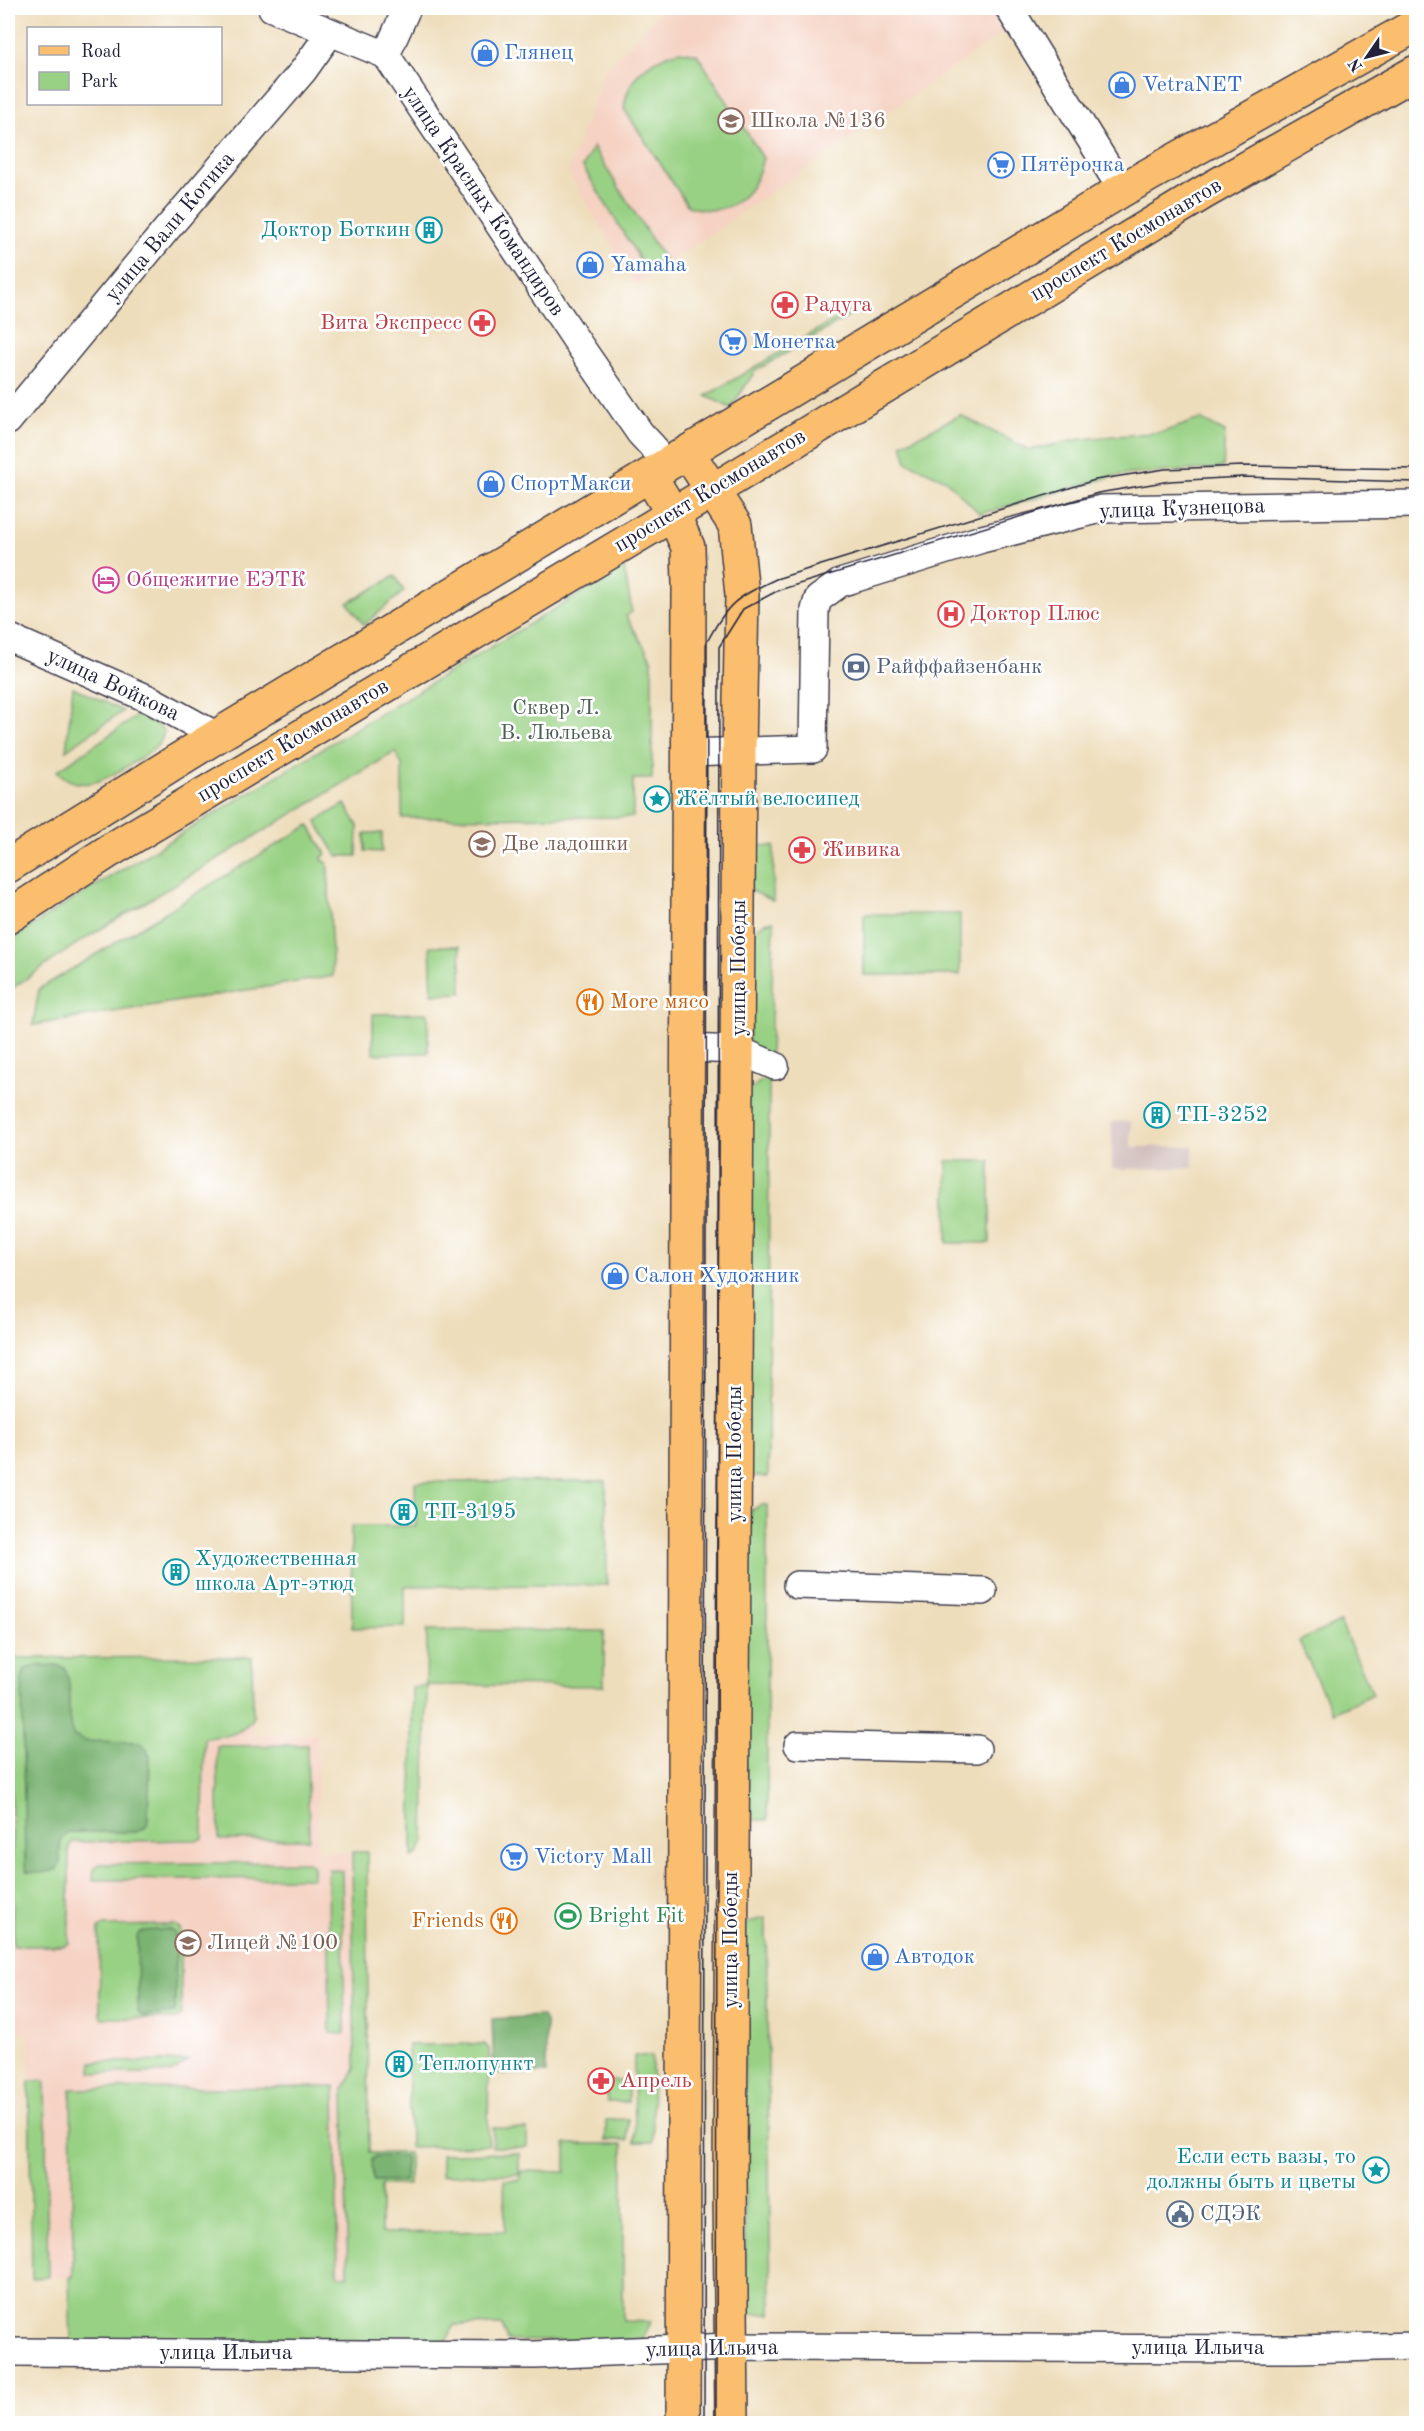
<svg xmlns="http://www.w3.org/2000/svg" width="1424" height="2431" font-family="'Old Standard TT',serif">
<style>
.built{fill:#f5d2c2}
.industrial{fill:#d1bfbd}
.green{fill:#99d184;stroke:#5e7a60;stroke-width:1.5}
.forest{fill:#7ab372;stroke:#4e6a56;stroke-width:1.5}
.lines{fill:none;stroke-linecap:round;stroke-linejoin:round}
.minor-casing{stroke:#413e4e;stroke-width:30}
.major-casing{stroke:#413e4e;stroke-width:36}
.minor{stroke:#fff;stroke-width:27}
.major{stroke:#fbbe6e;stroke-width:33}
.tram{stroke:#22223b;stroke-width:1.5}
.labels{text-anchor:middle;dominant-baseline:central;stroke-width:5;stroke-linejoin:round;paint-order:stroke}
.shop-label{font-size:22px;fill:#366cbe;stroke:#fff;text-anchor:start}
.education-label{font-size:22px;fill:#785e54;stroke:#fff;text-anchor:start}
.street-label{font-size:22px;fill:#22223b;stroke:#fff}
.culture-label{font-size:22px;fill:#0d838f;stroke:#fff;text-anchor:start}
.health-label{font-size:22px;fill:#be3a42;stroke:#fff;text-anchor:start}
.hotel-label{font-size:22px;fill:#b23c85;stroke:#fff;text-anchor:start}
.service-label{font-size:22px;fill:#4e5e75;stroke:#fff;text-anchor:start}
.park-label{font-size:22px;fill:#4c5f55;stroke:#fff}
.food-label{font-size:22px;fill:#c56008;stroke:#fff;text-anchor:start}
.leisure-label{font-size:22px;fill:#27864d;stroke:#fff;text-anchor:start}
</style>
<rect width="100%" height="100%" fill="#fff"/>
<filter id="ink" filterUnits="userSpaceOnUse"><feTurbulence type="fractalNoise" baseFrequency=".0167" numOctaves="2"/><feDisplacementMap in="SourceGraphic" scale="12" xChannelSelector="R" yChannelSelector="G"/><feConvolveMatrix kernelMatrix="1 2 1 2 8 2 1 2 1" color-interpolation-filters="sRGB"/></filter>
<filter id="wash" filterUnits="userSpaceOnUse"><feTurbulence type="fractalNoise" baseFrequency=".008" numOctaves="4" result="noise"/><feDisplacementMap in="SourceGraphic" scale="24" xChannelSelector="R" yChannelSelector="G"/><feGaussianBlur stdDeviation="1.35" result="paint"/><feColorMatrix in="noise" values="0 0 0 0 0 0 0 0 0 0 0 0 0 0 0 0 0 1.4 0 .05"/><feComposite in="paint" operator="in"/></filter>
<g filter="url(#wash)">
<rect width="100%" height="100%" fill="#edb"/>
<path class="built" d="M 661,8 L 987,8 L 1003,33 L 636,285 L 568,172 L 605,70 L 663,9 Z
M 252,1657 L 253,1735 L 317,1734 L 318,1852 L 367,1852 L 370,2276 L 32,2278 L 29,2034 L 9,2033 L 8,1658 Z"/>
<path class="industrial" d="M 1131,1121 L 1131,1147 L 1193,1146 L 1193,1168 L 1112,1169 L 1112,1122 Z"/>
<path class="green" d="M 680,51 L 697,54 L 763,158 C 754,197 728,219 688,206 L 624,109 C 627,76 649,59 680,51 Z
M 593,147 L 666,262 L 648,273 L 583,167 Z
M 851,310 L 851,315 L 755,371 L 731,408 L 706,396 Z
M 960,415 L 1029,450 L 1082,439 L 1163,432 L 1200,419 L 1225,432 L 1223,468 L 1119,475 L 980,514 L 946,480 L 907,462 L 902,444 Z
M 624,567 L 632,612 L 626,616 L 652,660 L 652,779 L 633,779 L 633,817 L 402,818 L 402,765 L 395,752 L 81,941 L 8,991 L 8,942 L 64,905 L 232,803 Z
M 395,576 L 404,591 L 364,625 L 348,603 Z
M 73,687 L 123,711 L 66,750 Z
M 143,712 L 164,731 C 161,748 147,754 133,763 C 110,777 81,797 57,771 Z
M 345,804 L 358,826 L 357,856 L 337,856 L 316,821 Z
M 309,825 L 326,854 L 322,858 L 323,861 L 327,862 L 328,868 L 333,976 L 33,1025 L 39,989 Z
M 365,833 L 382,833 L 382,852 L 365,851 Z
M 749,845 L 774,846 L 773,901 L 750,890 Z
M 864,914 L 960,914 L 960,975 L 864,975 Z
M 774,921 L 770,1057 L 749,1049 L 750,932 L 765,923 Z
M 460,946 L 462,993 L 432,994 L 430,946 Z
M 428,1013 L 428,1053 L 373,1054 L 373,1014 Z
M 762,1080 L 769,1080 L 768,1477 L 747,1475 L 747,1092 Z
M 947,1161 L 990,1161 L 990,1243 L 947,1243 Z
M 606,1481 L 607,1585 L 405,1586 L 405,1627 L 352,1628 L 351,1526 L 416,1526 L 415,1482 Z
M 761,1505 L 767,1505 L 767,1820 L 750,1820 L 745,1817 L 745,1514 Z
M 1340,1622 L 1373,1694 L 1332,1712 L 1299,1641 Z
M 427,1630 L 604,1631 L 604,1686 L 427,1685 L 424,1842 L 418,1854 L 412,1857 L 412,1688 L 426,1685 Z
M 252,1657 L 253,1717 C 241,1737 225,1736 204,1738 L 203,1838 L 198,1840 L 72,1842 L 69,1848 L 69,1943 L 63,1946 L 13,1946 L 10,1658 Z
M 307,1745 L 309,1839 L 219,1840 L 217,1746 Z
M 352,1852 L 367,1852 L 369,2153 L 409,2153 L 409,2185 L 381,2185 L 381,2233 L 505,2231 L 504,2180 L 519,2180 L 521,2171 L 566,2172 L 566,2144 L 623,2144 L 623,2321 L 651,2322 L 643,2340 L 507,2341 L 502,2325 L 454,2325 L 447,2341 L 71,2342 L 69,2277 L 73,2277 L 73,2260 L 71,2089 L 335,2087 L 338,2275 L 348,2276 L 344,2088 L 355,2069 Z
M 308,1862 L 313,1866 L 313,1878 L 93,1880 L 94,1867 L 100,1864 Z
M 328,1869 L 342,1871 L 345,2033 L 343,2034 L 330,2033 Z
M 766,1918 L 771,2314 L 745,2314 L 744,1925 L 752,1921 Z
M 175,1925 L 180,1929 L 181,1933 L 181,2015 L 175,2019 L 102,2018 L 100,2014 L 99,1928 L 103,1926 Z
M 485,2044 L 489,2049 L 488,2145 L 410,2147 L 408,2045 Z
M 634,2056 L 652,2056 L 653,2142 L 635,2142 Z
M 189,2061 L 171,2073 L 91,2073 L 92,2062 Z
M 29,2081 L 45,2081 L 48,2277 L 32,2278 Z
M 607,2081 L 628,2081 L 628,2102 L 607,2102 Z
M 628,2119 L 628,2140 L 606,2140 L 606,2120 Z
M 493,2128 L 527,2129 L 527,2147 L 492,2147 Z
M 519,2153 L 519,2174 L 441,2175 L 441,2154 Z"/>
<path class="forest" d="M 57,1665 L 65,1668 C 75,1689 63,1713 74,1736 L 85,1741 L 140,1742 L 146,1748 L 150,1757 L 148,1821 L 145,1828 L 136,1832 L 68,1832 L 60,1840 L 60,1863 L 57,1869 C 48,1873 36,1874 27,1871 L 25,1864 L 22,1679 L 25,1669 L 36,1666 Z
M 168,1929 L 175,1932 L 176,1941 L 175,2013 L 144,2016 L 140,2014 L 138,2010 L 137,1937 L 139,1933 L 143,1931 Z
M 542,2016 L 546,2021 L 546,2073 L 494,2074 L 492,2019 Z
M 375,2156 L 405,2157 L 405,2181 L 373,2181 L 372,2159 Z"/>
</g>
<g filter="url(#ink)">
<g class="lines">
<g class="minor-casing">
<path id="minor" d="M 272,8 L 386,55 L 580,346 L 640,433 L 653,447
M 1009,8 L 1122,190
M 386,55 L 407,8
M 8,421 L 166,230 L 303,71 L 330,33
M 8,637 L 151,700 L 217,736
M 688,753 L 813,749 L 815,610 L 818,599 L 840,583 L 982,539 L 1101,509 L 1416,504
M 688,1048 L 738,1050 L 775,1066
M 797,1585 L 983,1591
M 798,1745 L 977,1749
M 8,2352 L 535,2355 L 731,2347 L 1298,2349 L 1416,2346"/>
</g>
<g class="major-casing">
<path id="major" d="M 688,453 L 735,525 L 742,595 L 739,751 L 730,2178 L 732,2424
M 650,476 L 673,514 L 688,547 L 689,585 L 683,2424
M 8,866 L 217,736 L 1122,190 L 1416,25
M 8,917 L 109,851 L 732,479 L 1203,193 L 1416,72"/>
</g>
<use href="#minor" class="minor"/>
<use href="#major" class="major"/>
<path class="tram" d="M 704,2424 L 707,642 C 728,602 736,598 776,579 L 1095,480 L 1165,469 L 1243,466 L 1416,469
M 716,2424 L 719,647 L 743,609 L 779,590 L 1098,493 L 1170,481 L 1242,477 L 1416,482"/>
</g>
</g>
<defs>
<g id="shop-ring" transform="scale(1.35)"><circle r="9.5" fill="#fff" stroke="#3f7fe0" stroke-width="1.5"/><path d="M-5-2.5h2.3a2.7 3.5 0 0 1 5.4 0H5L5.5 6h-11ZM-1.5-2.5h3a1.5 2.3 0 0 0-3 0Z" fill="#3f7fe0"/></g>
<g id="school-ring" transform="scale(1.35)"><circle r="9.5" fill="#fff" stroke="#8d6e63" stroke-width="1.5"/><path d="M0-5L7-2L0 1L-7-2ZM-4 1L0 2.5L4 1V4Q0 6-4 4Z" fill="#8d6e63"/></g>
<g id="supermarket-ring" transform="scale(1.35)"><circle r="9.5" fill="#fff" stroke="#3f7fe0" stroke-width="1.5"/><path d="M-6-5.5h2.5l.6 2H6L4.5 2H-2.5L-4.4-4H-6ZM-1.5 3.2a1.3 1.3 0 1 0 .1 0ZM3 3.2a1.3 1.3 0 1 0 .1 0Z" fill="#3f7fe0"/></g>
<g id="building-ring" transform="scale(1.35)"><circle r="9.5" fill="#fff" stroke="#0f9aa8" stroke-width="1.5"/><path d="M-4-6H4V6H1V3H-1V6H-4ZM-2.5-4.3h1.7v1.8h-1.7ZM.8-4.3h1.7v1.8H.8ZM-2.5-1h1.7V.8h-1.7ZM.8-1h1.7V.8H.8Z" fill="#0f9aa8"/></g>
<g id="pharmacy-ring" transform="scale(1.35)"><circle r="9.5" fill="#fff" stroke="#e0444e" stroke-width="1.5"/><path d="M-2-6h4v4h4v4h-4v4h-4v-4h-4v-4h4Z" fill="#e0444e"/></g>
<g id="hotel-ring" transform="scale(1.35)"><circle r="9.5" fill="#fff" stroke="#d1479c" stroke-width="1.5"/><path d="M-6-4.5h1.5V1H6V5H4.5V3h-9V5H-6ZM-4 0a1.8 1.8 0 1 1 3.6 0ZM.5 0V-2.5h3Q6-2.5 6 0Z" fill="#d1479c"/></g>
<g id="hospital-ring" transform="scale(1.35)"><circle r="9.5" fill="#fff" stroke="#e0444e" stroke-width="1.5"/><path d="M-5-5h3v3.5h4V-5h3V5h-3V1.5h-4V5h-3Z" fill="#e0444e"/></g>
<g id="bank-ring" transform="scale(1.35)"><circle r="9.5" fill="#fff" stroke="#5c6f8a" stroke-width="1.5"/><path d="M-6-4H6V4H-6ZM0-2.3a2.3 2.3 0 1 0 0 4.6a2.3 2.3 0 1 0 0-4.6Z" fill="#5c6f8a"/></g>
<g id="sight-ring" transform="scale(1.35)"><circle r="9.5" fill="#fff" stroke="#0f9aa8" stroke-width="1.5"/><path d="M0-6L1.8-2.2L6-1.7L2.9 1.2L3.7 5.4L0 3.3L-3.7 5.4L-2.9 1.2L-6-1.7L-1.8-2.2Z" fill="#0f9aa8"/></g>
<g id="restaurant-ring" transform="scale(1.35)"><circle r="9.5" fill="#fff" stroke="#e8710a" stroke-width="1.5"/><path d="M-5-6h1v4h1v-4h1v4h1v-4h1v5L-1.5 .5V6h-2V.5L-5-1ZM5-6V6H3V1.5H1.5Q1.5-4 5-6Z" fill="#e8710a"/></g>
<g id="stadium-ring" transform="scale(1.35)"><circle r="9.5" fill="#fff" stroke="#2e9e5b" stroke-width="1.5"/><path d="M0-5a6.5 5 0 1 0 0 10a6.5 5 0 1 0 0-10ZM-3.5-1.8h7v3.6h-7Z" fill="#2e9e5b"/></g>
<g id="civic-ring" transform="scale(1.35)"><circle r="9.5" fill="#fff" stroke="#5c6f8a" stroke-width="1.5"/><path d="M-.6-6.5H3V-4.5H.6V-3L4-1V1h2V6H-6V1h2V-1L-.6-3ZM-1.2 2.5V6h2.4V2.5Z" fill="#5c6f8a"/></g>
</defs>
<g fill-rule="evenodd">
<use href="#shop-ring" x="485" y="53"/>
<use href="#shop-ring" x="1122" y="85"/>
<use href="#school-ring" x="731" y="121"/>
<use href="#supermarket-ring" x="1001" y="165"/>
<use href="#building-ring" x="429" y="230"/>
<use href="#shop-ring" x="590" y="265"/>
<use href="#pharmacy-ring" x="785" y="305"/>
<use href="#pharmacy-ring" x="482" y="323"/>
<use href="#supermarket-ring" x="733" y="342"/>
<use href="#shop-ring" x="491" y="484"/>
<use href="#hotel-ring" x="106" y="580"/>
<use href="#hospital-ring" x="951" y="614"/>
<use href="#bank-ring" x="856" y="667"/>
<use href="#sight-ring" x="657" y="799"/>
<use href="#school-ring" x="482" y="844"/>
<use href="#pharmacy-ring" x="802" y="850"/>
<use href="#restaurant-ring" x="590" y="1002"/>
<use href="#building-ring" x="1157" y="1115"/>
<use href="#shop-ring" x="615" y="1276"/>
<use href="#building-ring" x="404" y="1512"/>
<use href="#building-ring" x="176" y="1572"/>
<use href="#supermarket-ring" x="514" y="1857"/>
<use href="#stadium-ring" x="568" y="1916"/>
<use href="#restaurant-ring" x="504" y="1921"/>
<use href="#school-ring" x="188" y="1943"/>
<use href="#shop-ring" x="875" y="1957"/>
<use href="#building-ring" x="399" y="2064"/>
<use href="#pharmacy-ring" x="601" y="2081"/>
<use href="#sight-ring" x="1376" y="2170"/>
<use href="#civic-ring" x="1180" y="2214"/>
</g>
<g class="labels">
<g class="shop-label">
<text x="504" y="53">Глянец</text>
<text x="1142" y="85">VetraNET</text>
<text x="1020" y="165">Пятёрочка</text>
<text x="610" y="265">Yamaha</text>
<text x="752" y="342">Монетка</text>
<text x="510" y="484">СпортМакси</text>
<text x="634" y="1276">Салон Художник</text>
<text x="534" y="1857">Victory Mall</text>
<text x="894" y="1957">Автодок</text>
</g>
<g class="education-label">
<text x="750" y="121">Школа №136</text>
<text x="502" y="844">Две ладошки</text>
<text x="207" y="1943">Лицей №100</text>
</g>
<g class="street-label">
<text transform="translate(483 201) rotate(56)">улица Красных Командиров</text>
<text transform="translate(170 227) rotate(-50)">улица Вали Котика</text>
<text transform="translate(1126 240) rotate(-31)">проспект Космонавтов</text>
<text transform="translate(710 491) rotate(-31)">проспект Космонавтов</text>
<text transform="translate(1182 509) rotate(-2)">улица Кузнецова</text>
<text transform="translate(113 685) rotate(25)">улица Войкова</text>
<text transform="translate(293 741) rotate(-31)">проспект Космонавтов</text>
<text transform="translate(739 968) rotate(-90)">улица Победы</text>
<text transform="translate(735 1454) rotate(-90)">улица Победы</text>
<text transform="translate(731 1940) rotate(-90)">улица Победы</text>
<text x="1198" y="2348">улица Ильича</text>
<text transform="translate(712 2349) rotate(-1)">улица Ильича</text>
<text x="226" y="2353">улица Ильича</text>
</g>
<g class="culture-label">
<text x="410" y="230" text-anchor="end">Доктор Боткин</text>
<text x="676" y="799">Жёлтый велосипед</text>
<text x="1176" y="1115">ТП-3252</text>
<text x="424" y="1512">ТП-3195</text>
<text x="195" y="1559">Художественная<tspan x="195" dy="25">школа Арт-этюд</tspan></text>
<text x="418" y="2064">Теплопункт</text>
<text x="1356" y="2157" text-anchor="end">Если есть вазы, то<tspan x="1356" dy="25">должны быть и цветы</tspan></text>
</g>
<g class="health-label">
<text x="804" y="305">Радуга</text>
<text x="462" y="323" text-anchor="end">Вита Экспресс</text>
<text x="970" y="614">Доктор Плюс</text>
<text x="822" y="850">Живика</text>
<text x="620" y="2081">Апрель</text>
</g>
<g class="hotel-label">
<text x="126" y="580">Общежитие ЕЭТК</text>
</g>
<g class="service-label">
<text x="876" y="667">Райффайзенбанк</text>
<text x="1200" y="2214">СДЭК</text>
</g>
<g class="park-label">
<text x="556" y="708">Сквер Л.<tspan x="556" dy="25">В. Люльева</tspan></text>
</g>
<g class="food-label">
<text x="610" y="1002">More мясо</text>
<text x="484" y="1921" text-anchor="end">Friends</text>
</g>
<g class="leisure-label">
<text x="588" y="1916">Bright Fit</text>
</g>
</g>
<rect width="1424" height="2431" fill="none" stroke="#fff" stroke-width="30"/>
<rect x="27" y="27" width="195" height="78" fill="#ffffff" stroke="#a7a7b1" stroke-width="1.5"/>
<rect x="39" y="46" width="30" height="9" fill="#fbbe6e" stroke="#a7a7b1" stroke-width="1.5"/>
<text x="81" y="57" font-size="18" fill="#22223b">Road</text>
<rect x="39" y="72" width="30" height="18" fill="#99d184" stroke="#a7a7b1" stroke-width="1.5"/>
<text x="81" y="87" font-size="18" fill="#22223b">Park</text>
<g transform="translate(1367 57) rotate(235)" stroke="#ffffff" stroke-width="4.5" paint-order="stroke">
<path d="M0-4.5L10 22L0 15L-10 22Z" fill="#22223b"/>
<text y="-9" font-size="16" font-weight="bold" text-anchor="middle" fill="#22223b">N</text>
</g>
</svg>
